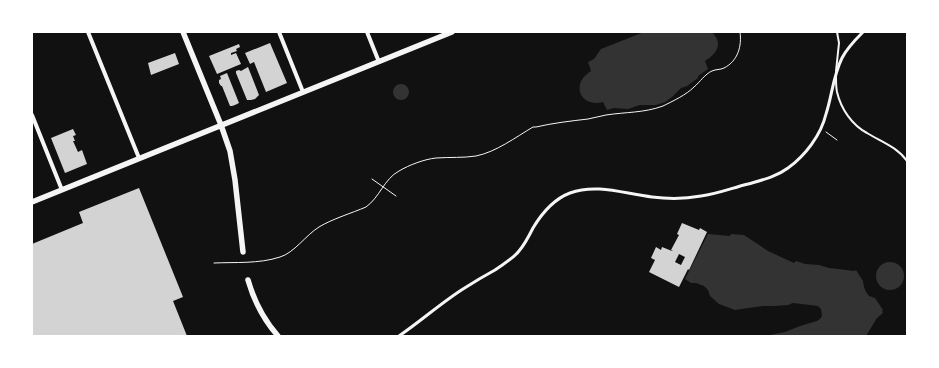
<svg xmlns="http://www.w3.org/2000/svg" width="939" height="368" font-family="'Roboto Serif',serif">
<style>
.water{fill:#333}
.building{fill:#d3d3d3;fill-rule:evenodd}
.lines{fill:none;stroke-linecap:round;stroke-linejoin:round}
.path{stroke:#f5f5f5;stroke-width:1}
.service{stroke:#f5f5f5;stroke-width:2}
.pedestrian{stroke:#f5f5f5;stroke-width:3}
.minor{stroke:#f5f5f5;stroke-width:4}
.secondary{stroke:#f5f5f5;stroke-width:5.5}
</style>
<rect width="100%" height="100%" fill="#111"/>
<path class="water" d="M 644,32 L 712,32 C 724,44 716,54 705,61 L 708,69 L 698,76 L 698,78 L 687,86 L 681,88 L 672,97 L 665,102 L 656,105 L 640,105 L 628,109 L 614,108 L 607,110 L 603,102 C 580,108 570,84 591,71 L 588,62 L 594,59 L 601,49 Z
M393 92a8 8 0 1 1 16 0a8 8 0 1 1-16 0Z
M 708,234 L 730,236 L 731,234 L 744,235 L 768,251 L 794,263 L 796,261 L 805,264 L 819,265 L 829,268 L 838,269 L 854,271 L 856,270 L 863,281 L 864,287 L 866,292 L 869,296 L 875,298 L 883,310 L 882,311 L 883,313 L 877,318 L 866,336 L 765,336 L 785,332 L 800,326 L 817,321 L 820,319 L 822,316 L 821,309 L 818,306 L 793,303 L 788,305 L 775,306 L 763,306 L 748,308 L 735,310 L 719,304 L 710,296 L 708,290 L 704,286 L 696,283 L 691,283 L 685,279 Z
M876 276a14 14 0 1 1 28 0a14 14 0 1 1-28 0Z"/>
<path class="building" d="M 270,43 L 287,83 L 266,92 L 254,62 L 250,64 L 245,53 Z
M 239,44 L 240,47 L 236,49 L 237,51 L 231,53 L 231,55 L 236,53 L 241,64 L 217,74 L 209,56 Z
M 175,53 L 179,64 L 151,75 L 148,63 Z
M 248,67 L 259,95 L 255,99 L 251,100 L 247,100 L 236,73 L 236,71 L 239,70 L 241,71 Z
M 227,73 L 239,103 L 235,105 L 232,106 L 230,106 L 222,86 L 221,86 L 219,83 L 219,80 L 221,79 L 220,76 Z
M 73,129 L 76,135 L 73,136 L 75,141 L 73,141 L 78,152 L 82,150 L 87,164 L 65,173 L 51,138 Z
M 139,188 L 183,297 L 173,301 L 187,336 L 32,336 L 32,244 L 83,223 L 79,212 Z
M 682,223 L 699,230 L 700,228 L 707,232 L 689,270 L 688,269 L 679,287 L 649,272 L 655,260 L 651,258 L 656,247 L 661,250 L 662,247 L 672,251 L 673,251 L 671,250 L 679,235 L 677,234 ZM 679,254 L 685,257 L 681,265 L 675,262 Z"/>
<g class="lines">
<path class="path" d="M 826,132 L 837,140
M 372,179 L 396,196
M 214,263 C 235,262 259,264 280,257 C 294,253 306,235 319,227 C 332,219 352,213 366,207 C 380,197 384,179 399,171 C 409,165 425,159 436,158 C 450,157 463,158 476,156 C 496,152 516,137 533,127 L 536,127 C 553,123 571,121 588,119 C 594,118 600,116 606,115 C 625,112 644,113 663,106 C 673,101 686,95 694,87 C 700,82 705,74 712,71 C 716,69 720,70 724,68 C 738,61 742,46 740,32"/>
<path class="service" d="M 836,71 L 839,43 L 837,32
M 836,77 C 836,82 836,87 837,92 C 841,109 852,125 867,133 C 882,142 897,147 907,161"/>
<path class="pedestrian" d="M 399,336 C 421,321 441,303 463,289 C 474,282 484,276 495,270 C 503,264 513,259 519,251 C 525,244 529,236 533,228 C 542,213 554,199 570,193 C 597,183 625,194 652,197 C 668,199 685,199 701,196 C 717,194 732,188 748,184 C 762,180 776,177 788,168 C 805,156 821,135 826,114 C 832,96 833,76 842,58 C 847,48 855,40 863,32"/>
<path class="minor" d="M 88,32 L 139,158
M 279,32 L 303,92
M 367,32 L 379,62
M 32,115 L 62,190"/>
<path class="secondary" d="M 183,32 L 221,125 L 230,151 L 235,180 L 243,252
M 32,202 L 452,32
M 248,280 C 254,301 264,320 278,336"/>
</g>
<rect width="939" height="368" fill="none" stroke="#ffffff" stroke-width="66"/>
</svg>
